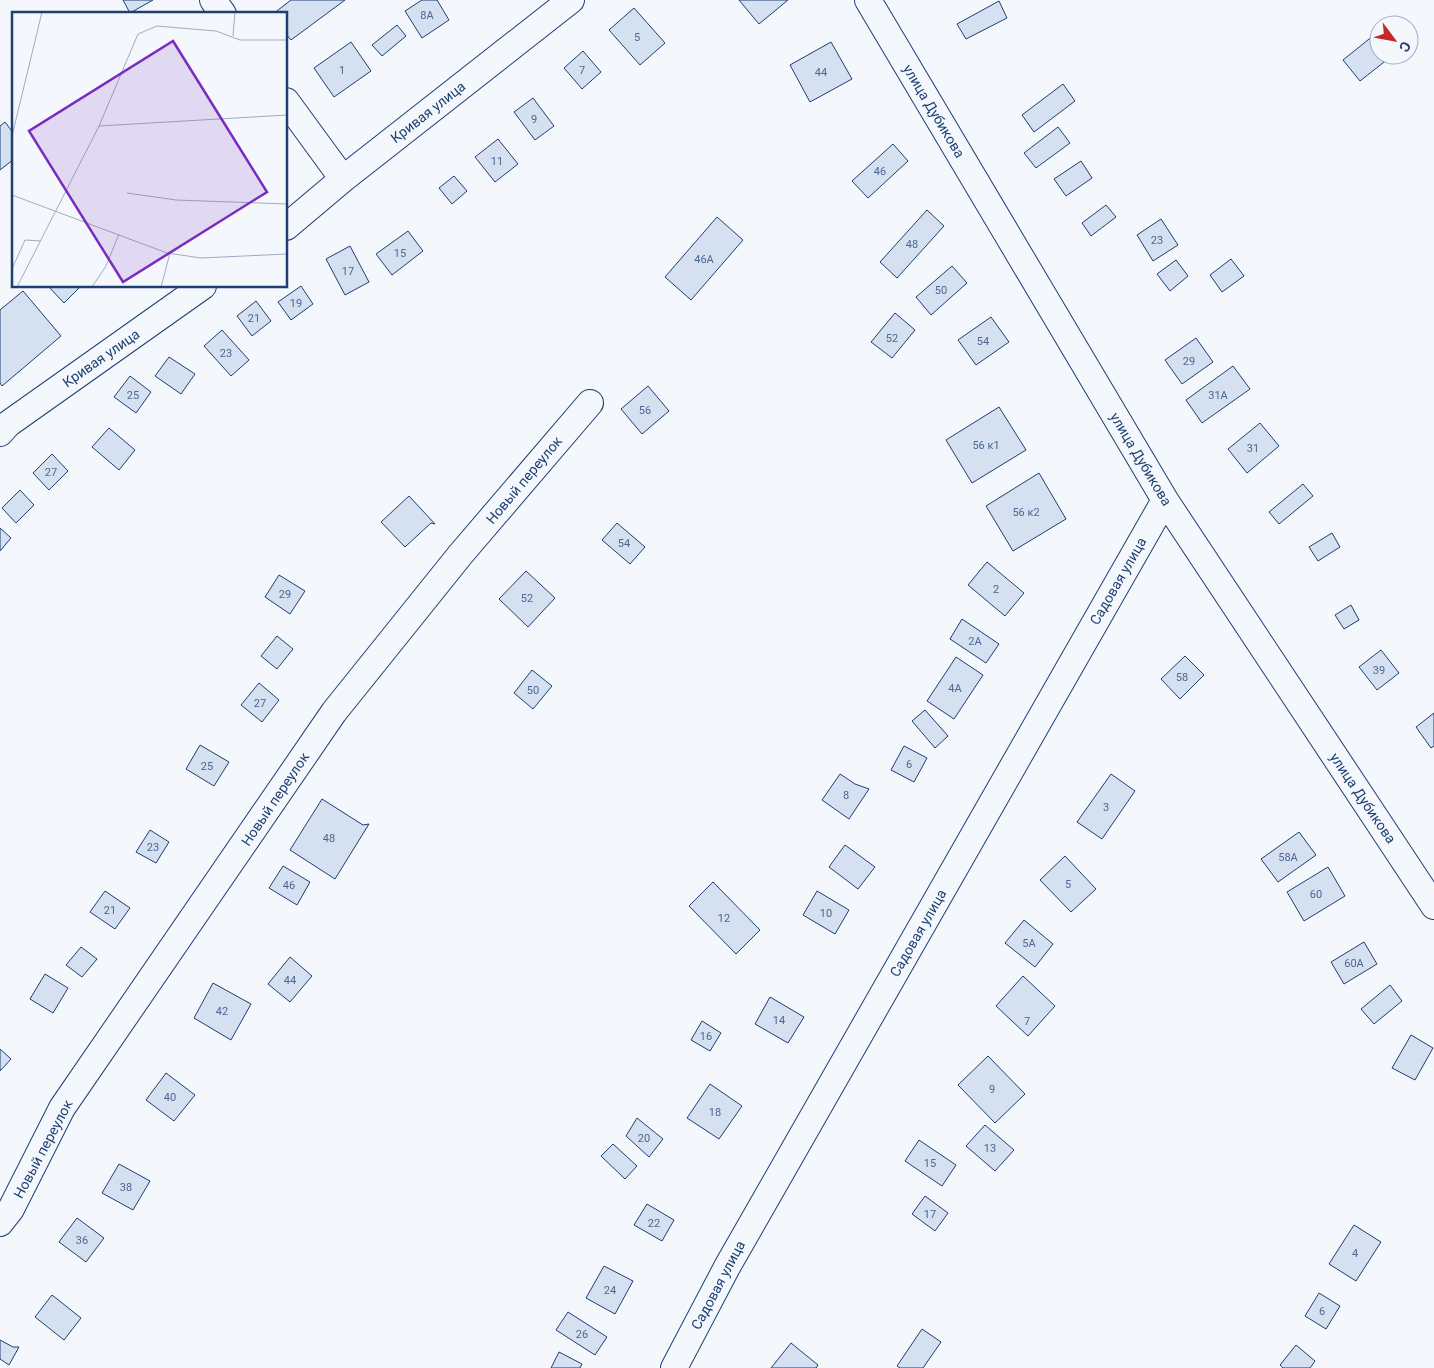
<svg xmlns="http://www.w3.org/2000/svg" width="1434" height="1368" font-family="Roboto,sans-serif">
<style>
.building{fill:#d5e0f0;stroke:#1d3f73}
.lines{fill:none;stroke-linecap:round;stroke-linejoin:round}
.street-casing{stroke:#1d3f73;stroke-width:28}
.street{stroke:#f4f7fb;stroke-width:26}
.labels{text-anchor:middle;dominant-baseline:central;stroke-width:4;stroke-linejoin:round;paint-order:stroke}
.number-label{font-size:11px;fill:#4b6792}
.street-label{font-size:14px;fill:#1d3f73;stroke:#f4f7fb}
.inset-road{fill:none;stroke:#9eadc5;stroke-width:1}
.view{fill:#7b2cbf;fill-opacity:0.15;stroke:#7b2cbf;stroke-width:2.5}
.inset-edge{fill:none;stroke:#1d3f73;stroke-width:2.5}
</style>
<rect width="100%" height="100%" fill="#f4f7fb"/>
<path class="building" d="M 123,0 L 153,0 L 130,13 Z
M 291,0 L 345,0 L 291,40 L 286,34 L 286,14 L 273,14 Z
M 422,0 L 437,0 L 449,20 L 422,38 L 405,11 Z
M 739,0 L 788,0 L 759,24 Z
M 999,1 L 1007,18 L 966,39 L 957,24 Z
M 634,8 L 665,43 L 640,65 L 609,30 Z
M 397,25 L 406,36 L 382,56 L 372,45 Z
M 1379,31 L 1379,55 L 1393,55 L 1360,81 L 1343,60 Z
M 351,42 L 371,71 L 334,97 L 314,68 Z
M 831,42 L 852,79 L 810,102 L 790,65 Z
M 583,51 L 601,72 L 582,89 L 564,68 Z
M 1063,84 L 1075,101 L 1034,132 L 1022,115 Z
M 533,98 L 554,126 L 535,140 L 514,112 Z
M 5,122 L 14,134 L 14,159 L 0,170 L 0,126 Z
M 1058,127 L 1070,143 L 1036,168 L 1024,153 Z
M 498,139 L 518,164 L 495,182 L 475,157 Z
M 893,144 L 908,161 L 868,198 L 852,181 Z
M 1081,161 L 1092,178 L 1066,196 L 1054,179 Z
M 454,176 L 467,191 L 452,204 L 439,188 Z
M 1106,205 L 1116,217 L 1091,236 L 1082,223 Z
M 927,210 L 944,226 L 897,278 L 880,262 Z
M 717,217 L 743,240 L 691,300 L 665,277 Z
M 1161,219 L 1178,245 L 1153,261 L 1137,235 Z
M 408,231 L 423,251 L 392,275 L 376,254 Z
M 350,246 L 369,282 L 345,295 L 326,259 Z
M 1231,259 L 1244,276 L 1222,292 L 1210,275 Z
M 1176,260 L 1188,276 L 1170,291 L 1157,274 Z
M 952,266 L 967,283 L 931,315 L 916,297 Z
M 48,286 L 77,286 L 79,288 L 64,303 Z
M 301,286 L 313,304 L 291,320 L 278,302 Z
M 23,291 L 61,336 L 2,386 L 0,383 L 0,310 Z
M 256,301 L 271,321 L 252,336 L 237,316 Z
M 895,313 L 915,330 L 892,358 L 871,342 Z
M 991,317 L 1009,342 L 976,365 L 958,340 Z
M 222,330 L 249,360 L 231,376 L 204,346 Z
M 1196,338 L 1213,362 L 1182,384 L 1165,360 Z
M 169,357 L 195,374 L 181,394 L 155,376 Z
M 1233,366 L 1250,389 L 1202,423 L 1186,400 Z
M 130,376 L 151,392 L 136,413 L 114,397 Z
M 648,386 L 669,411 L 642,434 L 621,409 Z
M 999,407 L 1026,450 L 972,483 L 946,440 Z
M 1260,423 L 1279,446 L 1247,473 L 1228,449 Z
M 109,428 L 135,450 L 119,470 L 92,447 Z
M 52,454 L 68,471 L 49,490 L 33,473 Z
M 1039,473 L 1066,519 L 1013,551 L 986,506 Z
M 1303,484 L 1313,496 L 1279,524 L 1269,512 Z
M 20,490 L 34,505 L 16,523 L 2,508 Z
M 409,496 L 435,524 L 431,523 L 405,547 L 381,522 Z
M 617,523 L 645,547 L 630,564 L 602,540 Z
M 0,528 L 11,538 L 0,551 Z
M 1332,533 L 1340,547 L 1318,561 L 1309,547 Z
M 987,562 L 1024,593 L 1005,616 L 968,585 Z
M 526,571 L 555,598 L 528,627 L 499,599 Z
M 279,575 L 305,591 L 290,614 L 265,597 Z
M 1351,605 L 1359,620 L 1344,629 L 1335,615 Z
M 962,619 L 999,644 L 986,663 L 950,639 Z
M 277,636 L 293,649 L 277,669 L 261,656 Z
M 1381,650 L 1399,673 L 1377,690 L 1359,667 Z
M 1185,656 L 1204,675 L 1180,699 L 1161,679 Z
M 956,657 L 983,675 L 954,719 L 927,701 Z
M 532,670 L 552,686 L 533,709 L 514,693 Z
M 259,683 L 279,700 L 262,722 L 241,705 Z
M 925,710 L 948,736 L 935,748 L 912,721 Z
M 1434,713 L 1434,746 L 1431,748 L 1416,727 Z
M 200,745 L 229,762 L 214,786 L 186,769 Z
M 904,746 L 927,758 L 914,782 L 891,770 Z
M 840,774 L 855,784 L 869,789 L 849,819 L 822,800 Z
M 1111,774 L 1135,791 L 1102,839 L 1077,822 Z
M 322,799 L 363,825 L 369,824 L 335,879 L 290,850 Z
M 150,830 L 169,842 L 156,863 L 136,852 Z
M 1299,832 L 1316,855 L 1278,882 L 1261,859 Z
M 845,845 L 875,867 L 858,889 L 829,867 Z
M 1065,856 L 1096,889 L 1071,912 L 1040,880 Z
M 283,866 L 310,882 L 297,905 L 269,888 Z
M 1328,867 L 1345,896 L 1304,921 L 1287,892 Z
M 713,882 L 760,930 L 736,954 L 689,906 Z
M 105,891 L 130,908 L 115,929 L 90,912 Z
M 817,891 L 849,910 L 835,934 L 803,915 Z
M 1024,920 L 1053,944 L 1035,967 L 1005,943 Z
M 1364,942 L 1377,964 L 1344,984 L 1331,962 Z
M 81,947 L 97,959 L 82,977 L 66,965 Z
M 290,957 L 312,976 L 290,1002 L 268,984 Z
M 45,974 L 68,988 L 53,1013 L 30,999 Z
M 1023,976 L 1055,1006 L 1028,1036 L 996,1006 Z
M 213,983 L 251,1004 L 231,1040 L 194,1018 Z
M 1390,985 L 1402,1001 L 1374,1024 L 1361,1009 Z
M 770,997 L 804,1017 L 788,1043 L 755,1024 Z
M 702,1021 L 721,1033 L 710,1051 L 691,1040 Z
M 1411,1035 L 1433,1048 L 1415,1080 L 1392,1068 Z
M 0,1049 L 11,1059 L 0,1071 Z
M 988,1056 L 1025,1094 L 995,1123 L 958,1085 Z
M 166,1073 L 195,1095 L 174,1121 L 146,1100 Z
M 710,1084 L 742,1106 L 719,1139 L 687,1118 Z
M 637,1118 L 663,1139 L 649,1157 L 626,1136 Z
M 985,1125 L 1014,1150 L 995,1171 L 966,1146 Z
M 919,1140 L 956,1165 L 942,1186 L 905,1161 Z
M 613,1144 L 637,1166 L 625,1179 L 601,1156 Z
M 119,1164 L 150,1181 L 133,1210 L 102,1193 Z
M 925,1196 L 948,1213 L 935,1231 L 912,1214 Z
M 647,1204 L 674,1220 L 662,1241 L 634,1225 Z
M 77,1218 L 104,1238 L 86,1262 L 59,1242 Z
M 1354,1225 L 1381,1242 L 1356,1281 L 1329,1264 Z
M 604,1266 L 633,1281 L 615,1314 L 586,1298 Z
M 1319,1293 L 1340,1306 L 1326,1329 L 1305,1316 Z
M 52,1295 L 81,1318 L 64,1340 L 35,1317 Z
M 568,1312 L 607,1337 L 595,1355 L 556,1330 Z
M 922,1329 L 941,1342 L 923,1368 L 900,1368 L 897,1366 Z
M 0,1340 L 13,1347 L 19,1347 L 9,1365 L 0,1359 Z
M 791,1343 L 818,1365 L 816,1368 L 771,1368 Z
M 1296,1345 L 1315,1361 L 1310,1368 L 1283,1368 L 1280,1365 Z
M 559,1352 L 582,1364 L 580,1368 L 551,1368 Z"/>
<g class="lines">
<g class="street-casing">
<path id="street" d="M 213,0 L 223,14
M 868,0 L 1165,500 L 1434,906
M 286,101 L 343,179
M 286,227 L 343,179 L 571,0
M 0,433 L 8,424 L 203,286
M 0,1223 L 11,1209 L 62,1108 L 334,712 L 460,555 L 590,403
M 674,1368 L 727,1267 L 1165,500"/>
</g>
<use href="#street" class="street"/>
</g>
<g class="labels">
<g class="number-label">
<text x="427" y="15">8А</text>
<text x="637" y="37">5</text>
<text x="342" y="70">1</text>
<text x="582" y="70">7</text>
<text x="821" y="72">44</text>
<text x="534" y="119">9</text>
<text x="497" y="161">11</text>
<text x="880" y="171">46</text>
<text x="1157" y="240">23</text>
<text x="912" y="244">48</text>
<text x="400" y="253">15</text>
<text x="704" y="259">46А</text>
<text x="348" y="271">17</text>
<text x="941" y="290">50</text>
<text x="296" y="303">19</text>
<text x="254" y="318">21</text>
<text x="892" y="338">52</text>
<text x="983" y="341">54</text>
<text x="226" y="353">23</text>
<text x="1189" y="361">29</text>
<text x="133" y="395">25</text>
<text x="1218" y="395">31А</text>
<text x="645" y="410">56</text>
<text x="986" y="445">56 к1</text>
<text x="1253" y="448">31</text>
<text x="51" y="472">27</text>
<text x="1026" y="512">56 к2</text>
<text x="624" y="543">54</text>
<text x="996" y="589">2</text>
<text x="285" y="594">29</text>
<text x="527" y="598">52</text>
<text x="975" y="641">2А</text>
<text x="1379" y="670">39</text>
<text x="1182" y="677">58</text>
<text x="955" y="688">4А</text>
<text x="533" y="690">50</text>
<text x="260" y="703">27</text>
<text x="909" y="764">6</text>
<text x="207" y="766">25</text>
<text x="846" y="795">8</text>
<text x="1106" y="807">3</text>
<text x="329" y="838">48</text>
<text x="153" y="847">23</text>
<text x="1288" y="857">58А</text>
<text x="1068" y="884">5</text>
<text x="289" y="885">46</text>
<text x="1316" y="894">60</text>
<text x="110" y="910">21</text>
<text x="826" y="913">10</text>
<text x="724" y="918">12</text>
<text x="1029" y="943">5А</text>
<text x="1354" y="963">60А</text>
<text x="290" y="980">44</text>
<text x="222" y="1011">42</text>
<text x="779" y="1020">14</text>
<text x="1027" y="1021">7</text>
<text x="706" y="1036">16</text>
<text x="992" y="1089">9</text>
<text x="170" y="1097">40</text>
<text x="715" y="1112">18</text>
<text x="644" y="1138">20</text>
<text x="990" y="1148">13</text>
<text x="930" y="1163">15</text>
<text x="126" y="1187">38</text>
<text x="930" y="1214">17</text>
<text x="654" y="1223">22</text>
<text x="82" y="1240">36</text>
<text x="1355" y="1253">4</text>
<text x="610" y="1290">24</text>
<text x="1322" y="1311">6</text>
<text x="582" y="1334">26</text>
</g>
<g class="street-label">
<text transform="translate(934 111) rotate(59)">улица Дубикова</text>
<text transform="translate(428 112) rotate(-38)">Кривая улица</text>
<text transform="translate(101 358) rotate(-35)">Кривая улица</text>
<text transform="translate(1141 459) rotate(59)">улица Дубикова</text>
<text transform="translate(524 480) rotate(-50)">Новый переулок</text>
<text transform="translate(1118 581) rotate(-60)">Садовая улица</text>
<text transform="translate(1363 798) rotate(56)">улица Дубикова</text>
<text transform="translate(275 799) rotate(-56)">Новый переулок</text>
<text transform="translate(918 933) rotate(-60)">Садовая улица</text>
<text transform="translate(43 1149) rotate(-62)">Новый переулок</text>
<text transform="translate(718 1285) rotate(-62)">Садовая улица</text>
</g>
</g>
<g transform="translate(12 12)">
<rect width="275" height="275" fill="#f4f7fb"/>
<path class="inset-road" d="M 221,24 L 223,0M 87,114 L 275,103M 0,124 L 30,0M 115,181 L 164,188 L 275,192M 0,183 L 155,241 L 189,246 L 275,242M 0,257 L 13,228 L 29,229M 5,275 L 87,114 L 126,22 L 145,14 L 204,19 L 228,28 L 275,28M 80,275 L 94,254 L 107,222M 149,275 L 158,241"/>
<path class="view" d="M 161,29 L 255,180 L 111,270 L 17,119 Z"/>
<rect width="275" height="275" class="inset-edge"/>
</g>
<g transform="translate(1394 40) rotate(122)"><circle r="24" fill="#f4f7fb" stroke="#9eadc5"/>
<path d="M0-4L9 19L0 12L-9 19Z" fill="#c62828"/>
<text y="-8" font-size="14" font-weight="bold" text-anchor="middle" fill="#1d3f73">С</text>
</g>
</svg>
